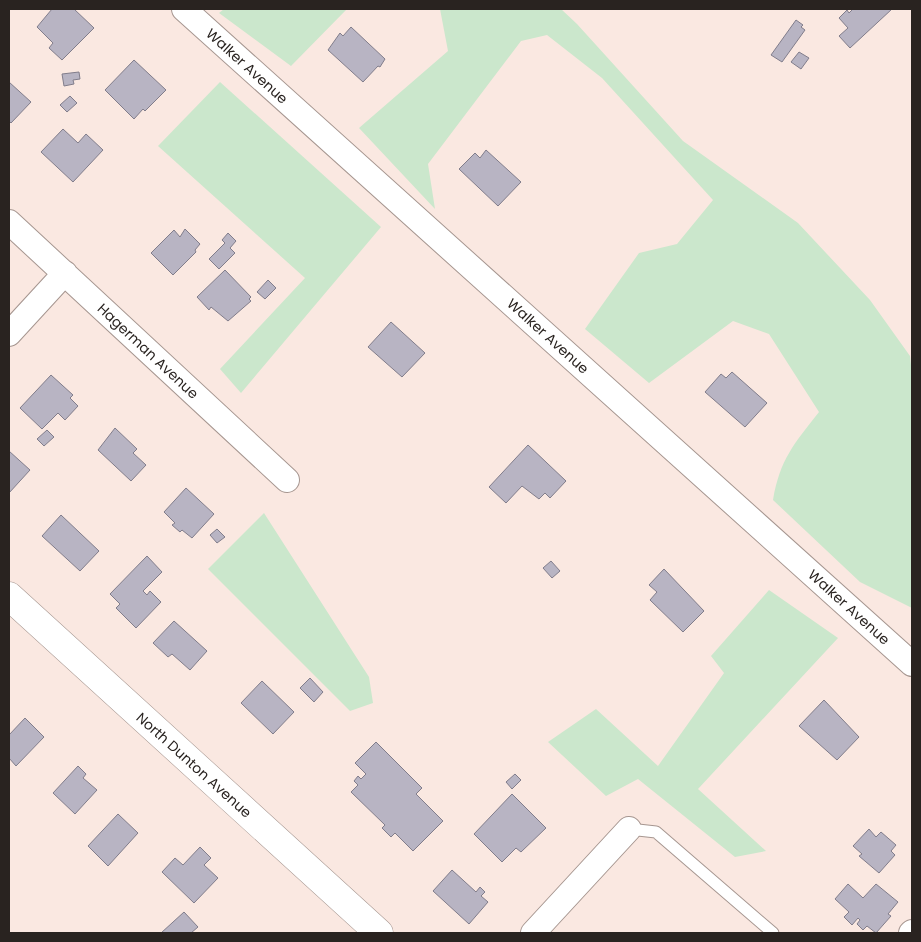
<svg xmlns="http://www.w3.org/2000/svg" width="921" height="942" font-family="Poppins,sans-serif">
<style>
.green{fill:#cbe7cc}
.building{fill:#b8b4c3;stroke:#817d8b}
.lines{fill:none;stroke-linecap:round;stroke-linejoin:round}
.lane-casing{stroke:#a69690;stroke-width:13}
.street-casing{stroke:#a69690;stroke-width:26}
.secondary-casing{stroke:#a69690;stroke-width:29}
.lane{stroke:#fff;stroke-width:11}
.street{stroke:#fff;stroke-width:24}
.secondary{stroke:#fff;stroke-width:28}
.labels{text-anchor:middle;dominant-baseline:central;stroke-width:4.5;stroke-linejoin:round;paint-order:stroke}
.street-label{font-size:14px;fill:#292320;stroke:#fff}
</style>
<rect width="100%" height="100%" fill="#fae8e1"/>
<path class="green" d="M 224,9 L 347,9 L 291,66 L 219,13 Z
M 440,9 L 561,9 L 577,24 L 683,141 L 798,223 L 870,300 L 910,356 L 912,374 L 912,608 L 860,582 L 773,500 C 780,459 794,444 819,412 L 769,334 L 733,321 L 649,383 L 585,329 L 639,253 L 677,244 L 713,200 L 602,78 L 547,35 L 521,41 L 428,164 L 435,209 L 359,128 L 448,51 Z
M 220,82 L 381,227 L 241,393 L 220,369 L 305,278 L 158,146 Z
M 264,513 L 369,677 L 373,703 L 350,711 L 208,569 Z
M 769,590 L 838,638 L 698,789 L 766,851 L 735,857 L 638,779 L 606,796 L 548,742 L 596,709 L 658,766 L 724,673 L 711,656 Z"/>
<path class="building" d="M 52,9 L 74,9 L 94,28 L 62,60 L 49,48 L 53,43 L 37,27 Z
M 853,9 L 892,9 L 850,48 L 839,36 L 848,28 L 839,18 L 847,10 L 849,13 Z
M 796,20 L 803,25 L 801,27 L 805,30 L 782,62 L 771,55 Z
M 351,27 L 385,59 L 380,67 L 378,66 L 363,82 L 328,50 L 340,33 L 343,36 Z
M 799,52 L 809,58 L 801,69 L 791,62 Z
M 134,60 L 166,90 L 145,111 L 143,109 L 134,119 L 105,90 Z
M 79,72 L 80,79 L 73,80 L 74,84 L 64,86 L 62,74 Z
M 9,82 L 31,102 L 11,123 L 9,121 Z
M 70,96 L 77,103 L 67,112 L 60,105 Z
M 63,129 L 78,143 L 86,134 L 103,150 L 73,182 L 41,152 Z
M 486,150 L 521,182 L 498,206 L 459,169 L 475,153 L 480,158 Z
M 185,229 L 200,244 L 195,250 L 196,252 L 173,275 L 151,253 L 174,230 L 180,237 Z
M 228,233 L 236,241 L 230,248 L 235,253 L 219,269 L 209,259 L 225,243 L 222,240 Z
M 225,270 L 251,297 L 249,299 L 251,301 L 228,321 L 211,307 L 209,310 L 197,297 Z
M 268,280 L 276,288 L 265,299 L 257,292 Z
M 391,322 L 425,353 L 402,377 L 368,347 Z
M 732,372 L 767,403 L 745,427 L 705,392 L 721,374 L 726,378 Z
M 51,375 L 73,395 L 70,398 L 78,406 L 65,420 L 58,413 L 42,429 L 20,408 Z
M 115,428 L 137,449 L 133,453 L 146,465 L 131,481 L 98,450 Z
M 47,430 L 54,437 L 44,446 L 37,439 Z
M 528,445 L 566,481 L 550,498 L 545,493 L 539,499 L 522,486 L 506,503 L 489,487 Z
M 9,451 L 30,470 L 9,493 Z
M 186,488 L 214,514 L 192,538 L 182,530 L 180,532 L 172,525 L 175,523 L 164,512 Z
M 61,515 L 99,551 L 80,571 L 42,536 Z
M 217,529 L 225,537 L 217,543 L 210,535 Z
M 147,556 L 162,572 L 143,591 L 147,595 L 150,591 L 161,602 L 136,628 L 116,608 L 120,604 L 110,594 Z
M 551,561 L 560,571 L 552,578 L 543,568 Z
M 664,569 L 704,611 L 683,632 L 650,600 L 657,592 L 649,585 Z
M 174,621 L 207,651 L 190,670 L 172,654 L 168,657 L 153,643 Z
M 310,678 L 323,692 L 314,702 L 300,688 Z
M 262,681 L 294,712 L 273,734 L 241,703 Z
M 824,700 L 859,737 L 837,760 L 799,726 Z
M 25,718 L 44,737 L 16,766 L 9,758 L 9,735 Z
M 376,742 L 422,788 L 416,794 L 443,821 L 413,851 L 395,833 L 391,837 L 382,828 L 385,825 L 351,792 L 358,785 L 354,781 L 358,776 L 361,779 L 366,774 L 355,763 Z
M 78,766 L 86,774 L 83,778 L 97,790 L 75,814 L 53,793 Z
M 515,774 L 521,780 L 512,789 L 506,782 Z
M 512,794 L 546,828 L 521,852 L 516,848 L 502,862 L 474,834 Z
M 118,814 L 138,833 L 108,866 L 88,846 Z
M 869,829 L 876,837 L 881,832 L 896,845 L 891,851 L 895,855 L 879,873 L 859,856 L 862,854 L 853,846 Z
M 200,847 L 211,858 L 204,865 L 218,878 L 194,903 L 162,872 L 175,858 L 183,865 Z
M 452,870 L 476,892 L 480,887 L 485,892 L 481,896 L 488,902 L 469,924 L 433,891 Z
M 848,884 L 863,898 L 876,884 L 898,902 L 888,914 L 891,916 L 876,933 L 867,926 L 863,930 L 857,924 L 860,920 L 858,918 L 852,925 L 844,917 L 849,912 L 835,899 Z
M 184,912 L 198,927 L 191,933 L 161,933 Z"/>
<g class="lines">
<g class="lane-casing">
<path id="lane" d="M 629,829 L 656,832 L 773,933"/>
</g>
<g class="street-casing">
<path id="street" d="M 184,9 L 912,664
M 9,222 L 287,480
M 9,334 L 65,273
M 533,933 L 629,829
M 911,933 L 912,932"/>
</g>
<g class="secondary-casing">
<path id="secondary" d="M 9,596 L 379,933"/>
</g>
<use href="#lane" class="lane"/>
<use href="#street" class="street"/>
<use href="#secondary" class="secondary"/>
</g>
<g class="labels">
<g class="street-label">
<text transform="translate(247 66) rotate(42)">Walker Avenue</text>
<text transform="translate(548 336) rotate(42)">Walker Avenue</text>
<text transform="translate(148 351) rotate(43)">Hagerman Avenue</text>
<text transform="translate(849 607) rotate(42)">Walker Avenue</text>
<text transform="translate(194 765) rotate(42)">North Dunton Avenue</text>
</g>
</g>
<rect width="921" height="942" fill="none" stroke="#292320" stroke-width="20"/>
</svg>
